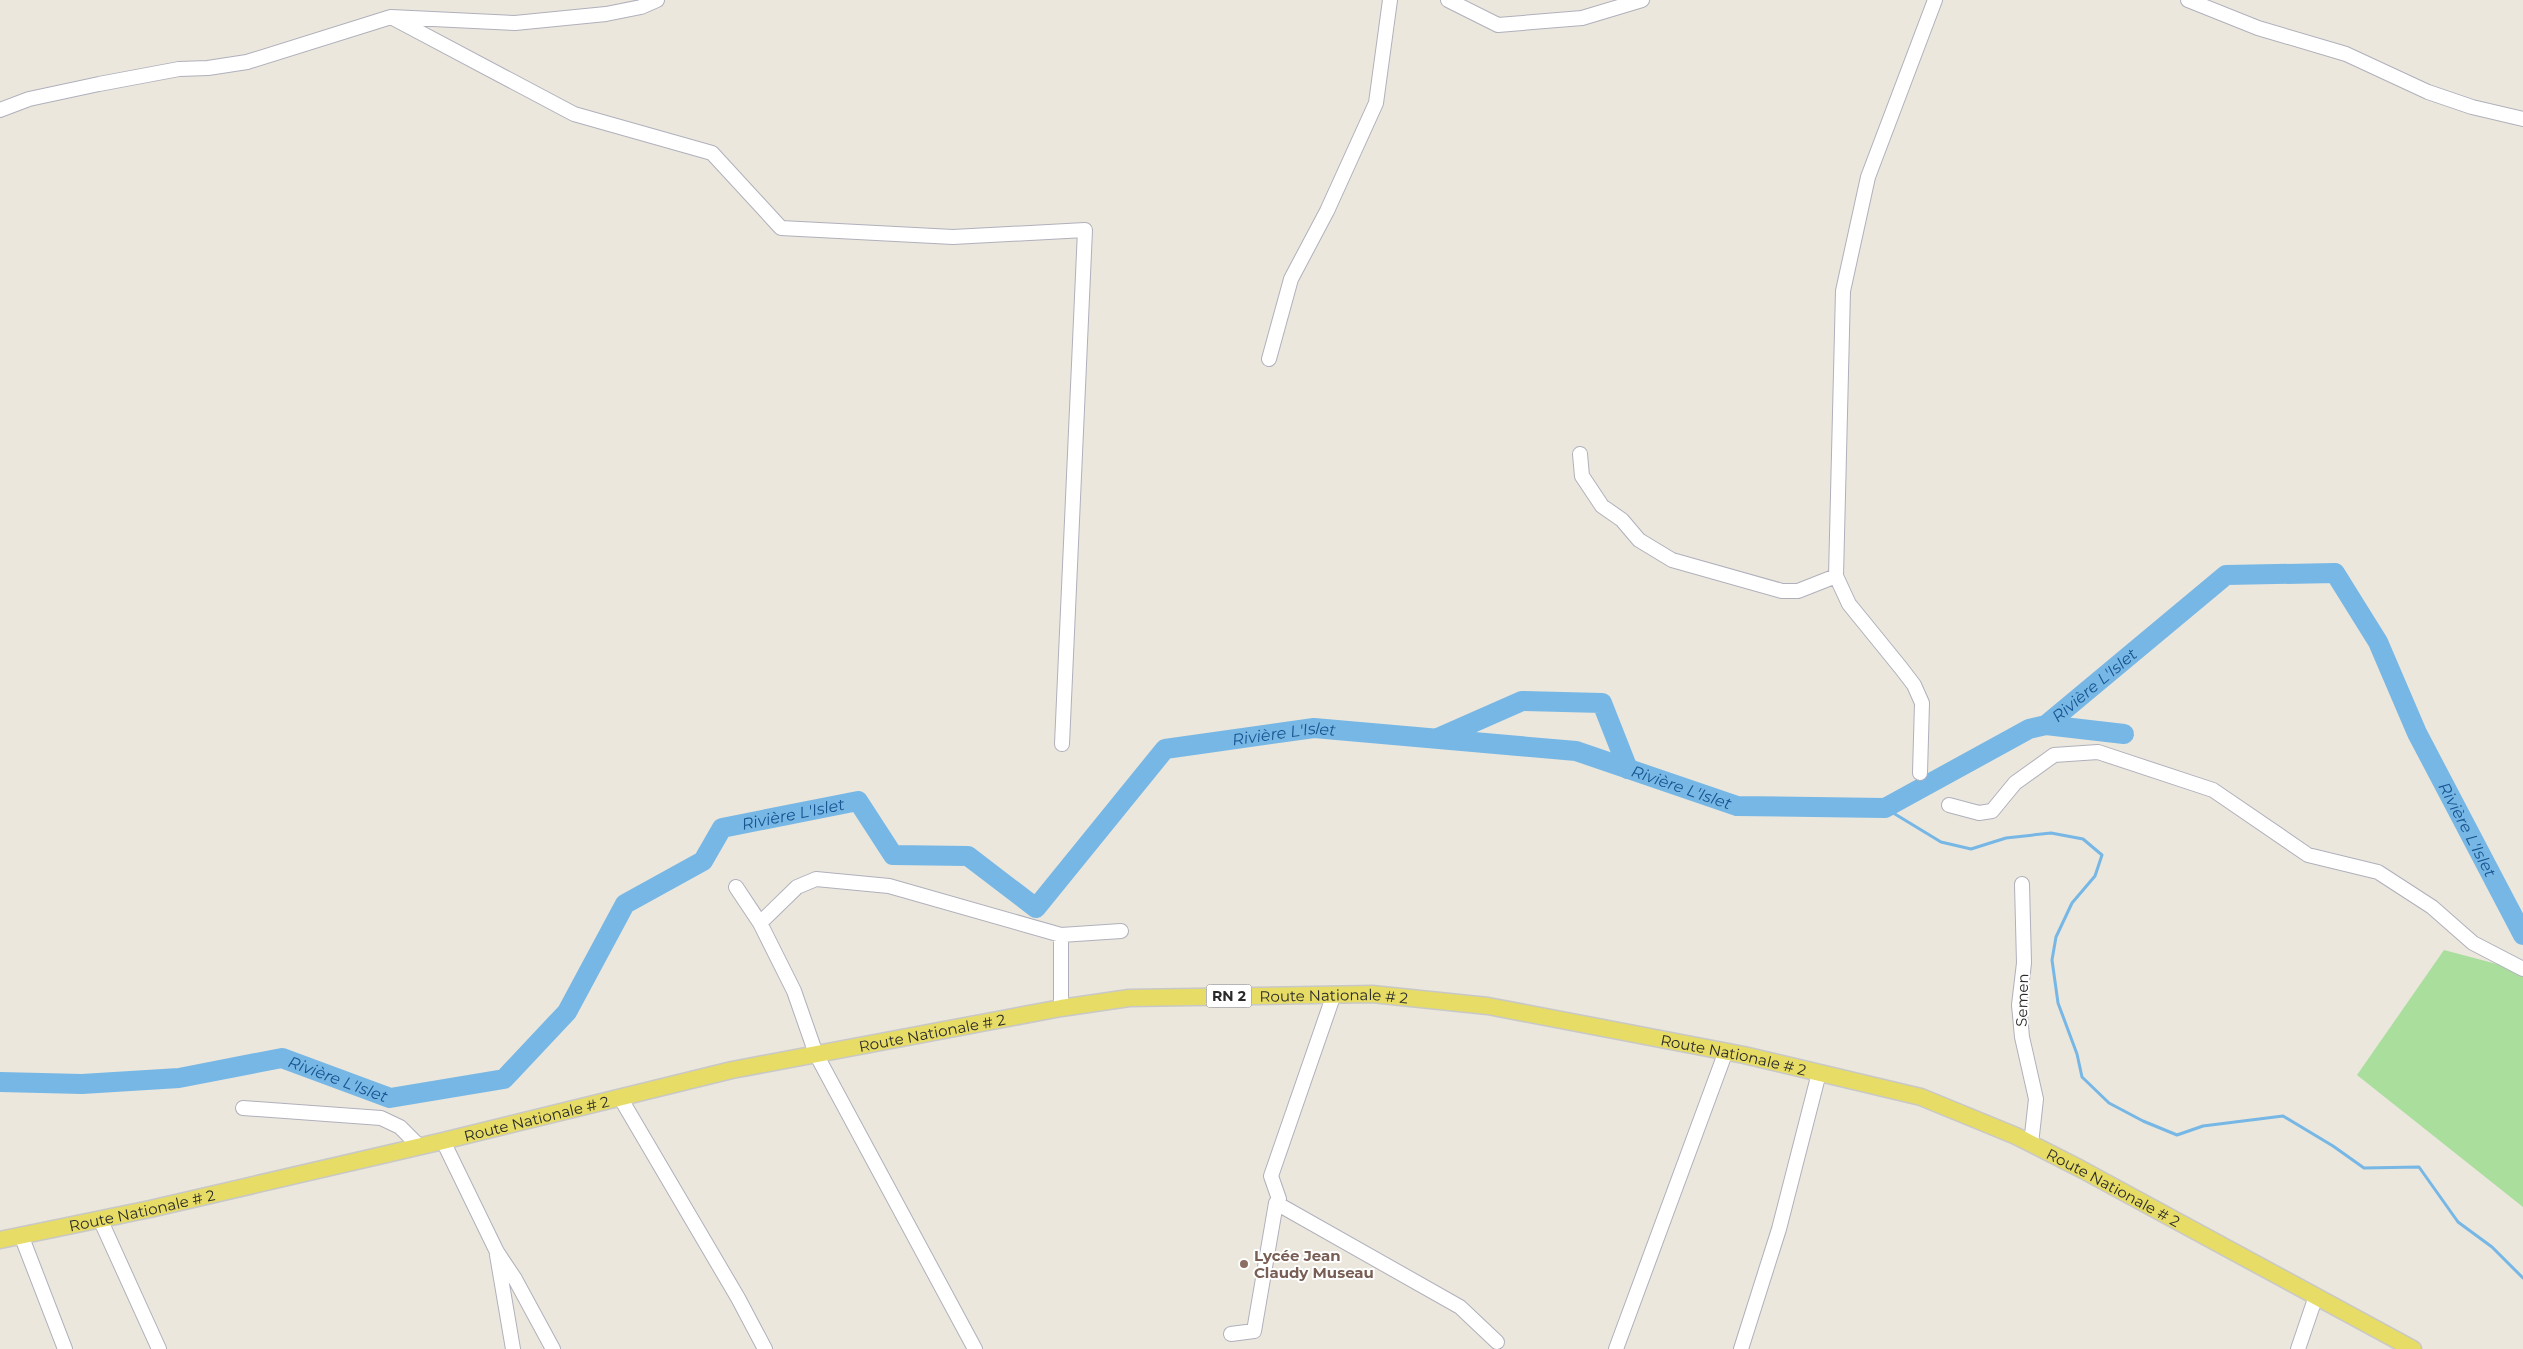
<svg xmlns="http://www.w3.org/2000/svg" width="2523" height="1349" font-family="Montserrat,sans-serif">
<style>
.green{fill:#a9de9d}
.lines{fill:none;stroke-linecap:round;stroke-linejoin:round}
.stream{stroke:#77b7e5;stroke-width:3}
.river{stroke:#77b7e5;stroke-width:20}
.minor-casing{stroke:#b0b0bc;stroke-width:16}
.major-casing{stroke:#c8c8c8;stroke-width:19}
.minor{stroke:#fff;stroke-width:14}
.major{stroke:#e6dc66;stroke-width:16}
.education-dot{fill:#8d6e63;stroke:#fff;stroke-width:2}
.labels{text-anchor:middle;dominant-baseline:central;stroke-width:4;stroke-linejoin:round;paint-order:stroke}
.shield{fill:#fff;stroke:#6a6a6a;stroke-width:1}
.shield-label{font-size:14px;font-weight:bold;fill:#2a2a2a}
.street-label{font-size:15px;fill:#2a2a2a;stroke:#fff}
.education-label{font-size:15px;font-weight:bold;fill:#785e54;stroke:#fff;text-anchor:start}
.water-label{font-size:16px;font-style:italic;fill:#175490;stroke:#fff}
</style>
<rect width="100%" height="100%" fill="#ebe7dd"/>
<path class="green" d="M 2444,950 L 2523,971 L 2523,1207 L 2357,1075 Z"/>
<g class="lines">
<path class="stream" d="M 1885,808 L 1941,842 L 1971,849 L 2006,838 L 2051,833 L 2083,839 L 2102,855 L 2095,876 L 2072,903 L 2056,937 L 2052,960 L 2058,1003 L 2077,1054 L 2082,1077 L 2109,1103 L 2143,1121 L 2177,1135 L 2203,1126 L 2283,1116 L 2333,1146 L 2364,1168 L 2419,1167 L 2458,1222 L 2492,1247 L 2523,1278"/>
<g class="river">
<path d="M 2046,725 L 2124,734"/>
<path d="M 1438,738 L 1522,701 L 1602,703 L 1628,769"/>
<path id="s1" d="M 0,1082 L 82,1084 L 179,1078 L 282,1058 L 390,1098 L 504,1079 L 567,1012 L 625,904 L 703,861 L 722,828 L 858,801 L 893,855 L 968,856 L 1036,908 L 1165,749 L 1314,728 L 1576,751 L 1737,806 L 1885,808 L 2029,729 L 2046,725 L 2226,575 L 2335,573 L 2378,642 L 2417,733 L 2523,935"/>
</g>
<g class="minor-casing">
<path id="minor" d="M 1448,0 L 1498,25 L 1582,18 L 1642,0
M 2188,0 L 2258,28 L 2346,54 L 2428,92 L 2472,107 L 2523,119
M 391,17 L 574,114 L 712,153 L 781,228 L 953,237 L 1085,230 L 1062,744
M 0,110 L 29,99 L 99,84 L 179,69 L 208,68 L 247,62 L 391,17 L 515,23 L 606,14 L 641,7 L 657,0
M 1269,359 L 1291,279 L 1327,211 L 1376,103 L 1390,0
M 1580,454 L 1582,476 L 1602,506 L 1622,520 L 1639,540 L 1672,560 L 1782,591 L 1798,591 L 1836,576
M 1920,773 L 1922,703 L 1914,685 L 1901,668 L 1849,604 L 1836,576 L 1843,291 L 1868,177 L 1935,0
M 1949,805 L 1979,813 L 1992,811 L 2015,783 L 2054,755 L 2098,752 L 2213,790 L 2308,855 L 2378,872 L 2432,907 L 2473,943 L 2523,969
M 2022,884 L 2024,963 L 2019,1005 L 2022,1037 L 2036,1099 L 2031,1144
M 736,887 L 760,923 L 794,991 L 816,1054 L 975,1349
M 760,923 L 797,887 L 816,879 L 889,886 L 1061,935 L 1121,931
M 1061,1008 L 1061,935
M 621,1099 L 738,1298 L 765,1349
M 243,1108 L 381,1118 L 400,1127 L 419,1146
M 443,1141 L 497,1252 L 515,1279 L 553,1349
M 1276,1203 L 1460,1307 L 1497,1342
M 100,1219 L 159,1349
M 21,1235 L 65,1349
M 497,1255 L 513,1349
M 1231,1334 L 1254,1331 L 1276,1203 L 1279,1199 L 1271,1176 L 1334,994
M 1616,1349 L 1726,1051
M 1741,1349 L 1779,1229 L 1819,1073
M 2298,1349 L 2316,1296"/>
</g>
<g class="major-casing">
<g id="major">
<path id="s2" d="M 0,1240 L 150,1209 L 443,1141 L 732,1070 L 1061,1008 L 1129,998 L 1372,994 L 1488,1006 L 1744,1055 L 1921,1097 L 2016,1136 L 2079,1168 L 2413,1349"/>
</g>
</g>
<use href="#minor" class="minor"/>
<use href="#major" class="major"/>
</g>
<circle class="education-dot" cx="1244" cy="1264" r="5"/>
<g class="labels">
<rect class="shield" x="1206.5" y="984.5" width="45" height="23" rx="4"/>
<g class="shield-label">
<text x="1229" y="996">RN 2</text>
</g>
<g class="street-label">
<text stroke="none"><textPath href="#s2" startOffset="1360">Route Nationale # 2</textPath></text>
<text transform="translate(2022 1000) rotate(-88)">Semen</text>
<text stroke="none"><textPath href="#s2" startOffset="955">Route Nationale # 2</textPath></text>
<text stroke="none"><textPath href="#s2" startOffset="1765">Route Nationale # 2</textPath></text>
<text stroke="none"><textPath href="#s2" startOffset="550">Route Nationale # 2</textPath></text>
<text stroke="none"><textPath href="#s2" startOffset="2170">Route Nationale # 2</textPath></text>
<text stroke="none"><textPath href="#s2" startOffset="145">Route Nationale # 2</textPath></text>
</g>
<g class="education-label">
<text x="1254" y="1255">Lycée Jean<tspan x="1254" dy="17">Claudy Museau</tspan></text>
</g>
<g class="water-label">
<text stroke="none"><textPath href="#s1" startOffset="2401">Rivière L'Islet</textPath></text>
<text stroke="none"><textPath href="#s1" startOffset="1545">Rivière L'Islet</textPath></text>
<text stroke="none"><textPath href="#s1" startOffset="1950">Rivière L'Islet</textPath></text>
<text stroke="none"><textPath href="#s1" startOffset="929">Rivière L'Islet</textPath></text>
<text stroke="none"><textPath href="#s1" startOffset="2971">Rivière L'Islet</textPath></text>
<text stroke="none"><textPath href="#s1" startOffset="344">Rivière L'Islet</textPath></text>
</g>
</g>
</svg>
